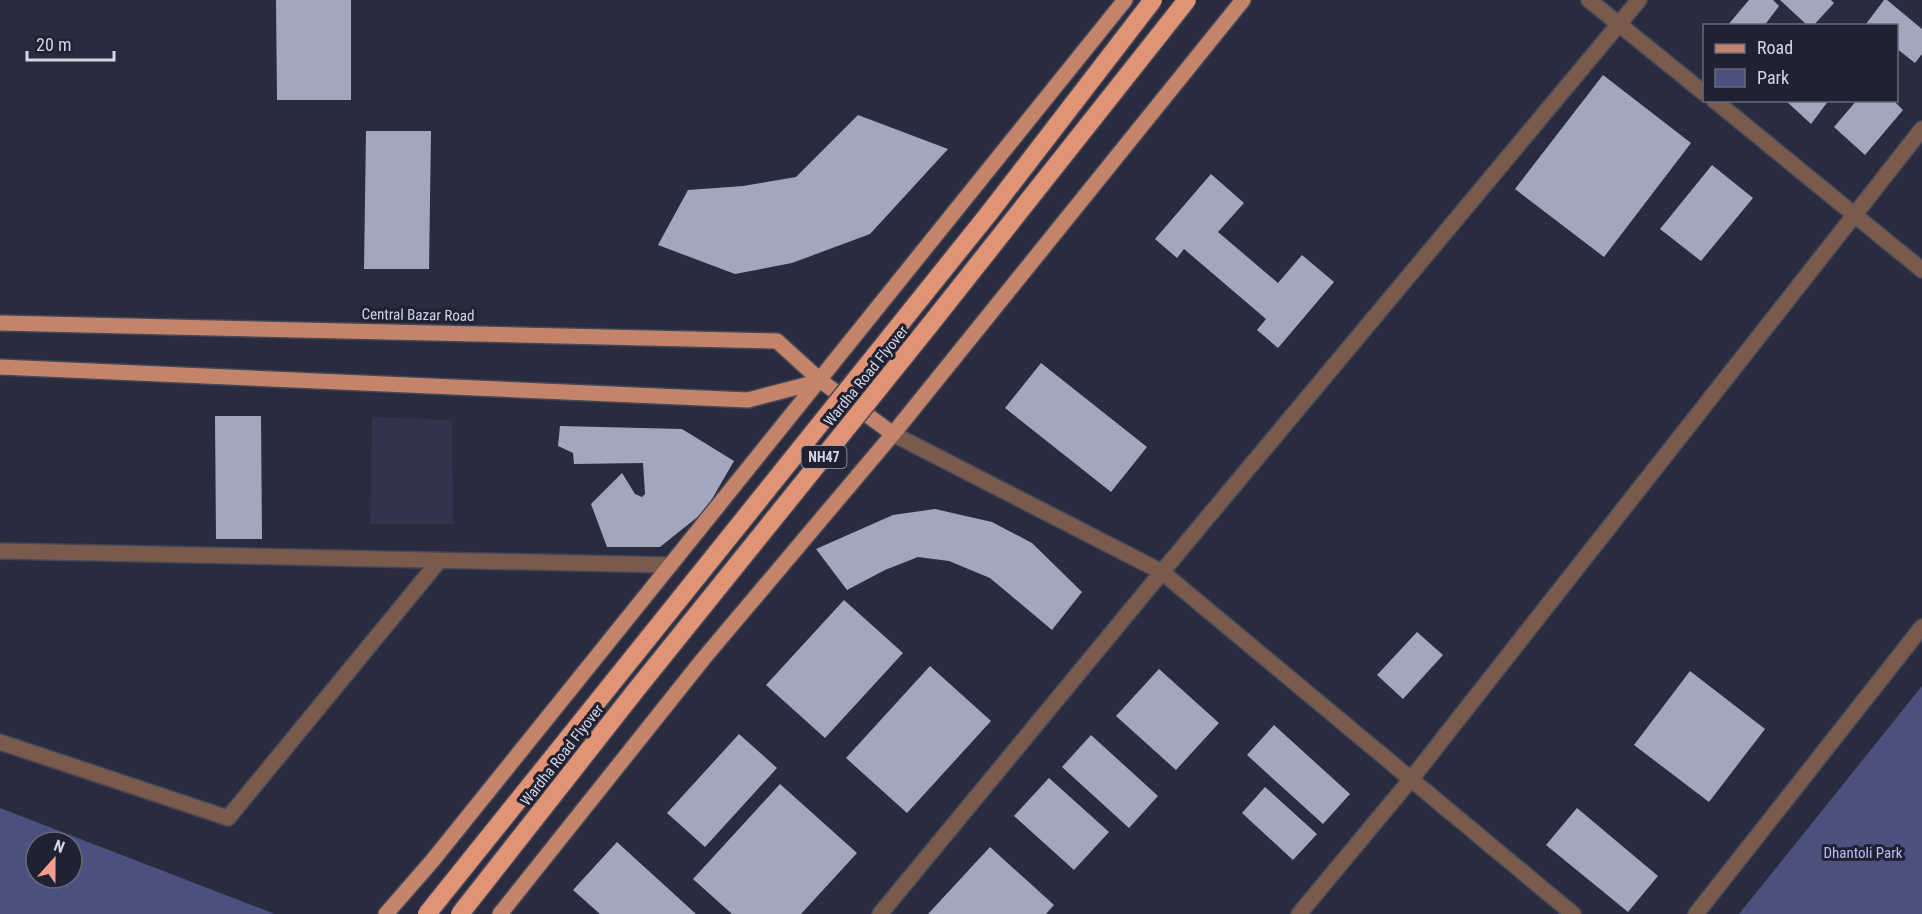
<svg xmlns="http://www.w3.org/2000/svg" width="1922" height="914" font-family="'Roboto Condensed',sans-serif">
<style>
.built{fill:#31344c}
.green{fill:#4b507f;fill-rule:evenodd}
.building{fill:#a3a7be}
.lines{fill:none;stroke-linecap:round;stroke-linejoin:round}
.minor-casing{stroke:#444758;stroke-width:18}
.major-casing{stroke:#444758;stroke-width:18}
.minor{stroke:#795a4d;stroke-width:15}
.major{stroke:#c4846a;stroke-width:15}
.highway-bridge-casing{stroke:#444758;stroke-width:21;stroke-linecap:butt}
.highway-bridge{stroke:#e19475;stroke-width:18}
.labels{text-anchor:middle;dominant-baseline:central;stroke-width:6;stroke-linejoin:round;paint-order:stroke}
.shield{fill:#202233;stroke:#9ea0ae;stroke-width:1.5}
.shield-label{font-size:14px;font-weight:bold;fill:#d4d6e2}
.street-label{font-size:15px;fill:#d4d6e2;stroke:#202233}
.park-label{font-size:15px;fill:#b7bff7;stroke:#202233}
</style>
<rect width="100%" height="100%" fill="#292c3e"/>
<path class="built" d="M 372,417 L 452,420 L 453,524 L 370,524 Z"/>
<path class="green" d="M 1922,686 L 1922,914 L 1739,914 Z
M 0,808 L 275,914 L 0,914 ZM 36,842 L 72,842 L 72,878 L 36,878 Z"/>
<path class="building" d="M 276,0 L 351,0 L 351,100 L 277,100 Z
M 1749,0 L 1773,0 L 1779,6 L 1764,26 L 1727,26 Z
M 1780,0 L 1831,0 L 1834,3 L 1813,26 L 1808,26 Z
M 1884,0 L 1887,0 L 1922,29 L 1922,54 L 1915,63 L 1896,48 L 1896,26 L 1868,26 L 1866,24 Z
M 1603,75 L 1691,143 L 1604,257 L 1515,189 Z
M 1785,100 L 1829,100 L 1811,124 Z
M 1857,100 L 1893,100 L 1903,110 L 1865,155 L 1834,127 Z
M 858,115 L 948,149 L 870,234 L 792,263 L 735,274 L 658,245 L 688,190 L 743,186 L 796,177 Z
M 366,131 L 431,131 L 429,269 L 364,269 Z
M 1712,165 L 1753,198 L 1701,261 L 1660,229 Z
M 1211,174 L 1244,203 L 1218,232 L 1278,283 L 1302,255 L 1334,282 L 1278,348 L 1257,330 L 1266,319 L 1184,249 L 1177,258 L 1155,239 Z
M 1041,363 L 1147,447 L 1111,492 L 1005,408 Z
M 215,416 L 261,416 L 262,539 L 216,539 Z
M 560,426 L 682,429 L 734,461 L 705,511 L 660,547 L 607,547 L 591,504 L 622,473 L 635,494 L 642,497 L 645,494 L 643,463 L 574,464 L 573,453 L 558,446 Z
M 935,509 L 992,522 L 1032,543 L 1082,592 L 1052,630 L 990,578 L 949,561 L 918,557 L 885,570 L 847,590 L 816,549 L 893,515 Z
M 844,600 L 903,653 L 825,738 L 766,685 Z
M 1417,632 L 1443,655 L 1403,699 L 1377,675 Z
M 930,666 L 991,721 L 907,813 L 846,758 Z
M 1159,669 L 1219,723 L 1176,770 L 1116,716 Z
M 1690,671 L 1765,729 L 1709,802 L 1634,745 Z
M 1274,725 L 1350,794 L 1323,824 L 1247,755 Z
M 739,734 L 777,768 L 705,847 L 667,813 Z
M 1091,735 L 1158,796 L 1129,828 L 1062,767 Z
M 1049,778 L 1109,832 L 1074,870 L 1014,816 Z
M 780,784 L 857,853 L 801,914 L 732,914 L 693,879 Z
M 1265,787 L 1317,834 L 1293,860 L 1242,813 Z
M 1577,808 L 1658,876 L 1628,912 L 1546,845 Z
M 617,842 L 696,914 L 600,914 L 573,890 Z
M 990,847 L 1054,905 L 1046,914 L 928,914 Z"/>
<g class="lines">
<g class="minor-casing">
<path id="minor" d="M 1589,0 L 1704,93
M 1714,100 L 1922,270
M 893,434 L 1162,572 L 1573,914
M 0,551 L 671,565
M 0,742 L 228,818 L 439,561
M 880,914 L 1162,572 L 1639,0
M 1299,914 L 1412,778 L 1922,129
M 1696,914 L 1922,627"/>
</g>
<g class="major-casing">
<path id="major" d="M 0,323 L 777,341 L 821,381 L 893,434
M 0,367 L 748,400 L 821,381
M 386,914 L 433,860 L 1125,0
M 500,914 L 704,658 L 893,434 L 1243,0"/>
</g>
<use href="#minor" class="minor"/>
<use href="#major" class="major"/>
<g class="highway-bridge-casing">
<path id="highway-bridge" d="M 427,914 L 990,212 L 1153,0
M 460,914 L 636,690 L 929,326 L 1187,0"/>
</g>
<use href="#highway-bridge" class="highway-bridge"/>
</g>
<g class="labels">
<rect class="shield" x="801.5" y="446" width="45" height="22" rx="4.5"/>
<g class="shield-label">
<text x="824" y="457">NH47</text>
</g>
<g class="street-label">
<text transform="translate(418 315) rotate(1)">Central Bazar Road</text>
<text transform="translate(866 376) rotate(-51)">Wardha Road Flyover</text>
<text transform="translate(562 755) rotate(-52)">Wardha Road Flyover</text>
</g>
<g class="park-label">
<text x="1863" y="853">Dhantoli Park</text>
</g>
</g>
<rect x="1703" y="24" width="195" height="78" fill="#202233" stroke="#686a79" stroke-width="1.5"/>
<rect x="1715" y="44" width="30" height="9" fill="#c4846a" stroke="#686a79" stroke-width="1.5"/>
<text x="1757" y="54" font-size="18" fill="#d4d6e2">Road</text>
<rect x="1715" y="69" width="30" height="18" fill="#4b507f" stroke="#686a79" stroke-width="1.5"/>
<text x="1757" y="84" font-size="18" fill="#d4d6e2">Park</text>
<g transform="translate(54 860) rotate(21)"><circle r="28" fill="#202233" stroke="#686a79" stroke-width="1.5"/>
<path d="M0-4.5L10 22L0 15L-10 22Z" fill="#f49d8b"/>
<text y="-9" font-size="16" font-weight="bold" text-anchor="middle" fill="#d4d6e2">N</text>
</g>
<path d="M27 51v9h87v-9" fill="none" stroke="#d4d6e2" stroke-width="3"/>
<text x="36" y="51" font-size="18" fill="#d4d6e2" stroke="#202233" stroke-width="4.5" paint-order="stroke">20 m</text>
</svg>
